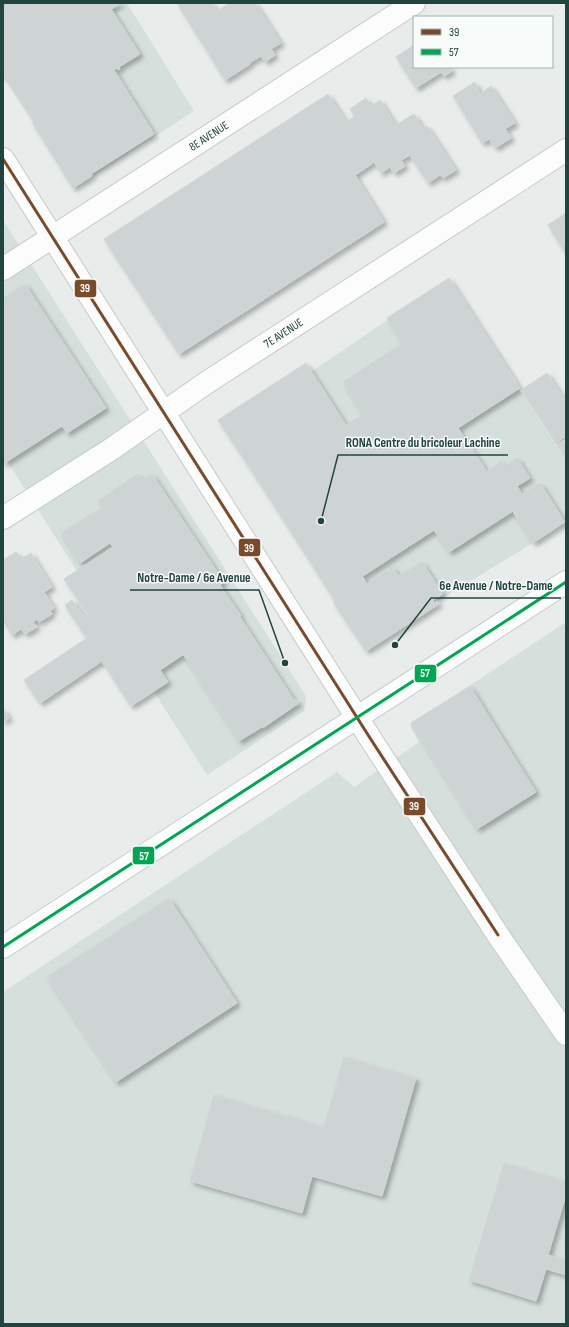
<svg xmlns="http://www.w3.org/2000/svg" width="569" height="1327" font-family="'Sofia Sans Condensed',sans-serif">
<style>
.built{fill:#d5e0dc}
.building{fill:#ced4d3;stroke:#d0d6d5;filter:url(#shadow)}
.lines{fill:none;stroke-linecap:round;stroke-linejoin:round}
.minor-casing{stroke:#c5cac9;stroke-width:24}
.minor{stroke:#fcfcfc;stroke-width:22}
.bus-1-casing{stroke:#f7fbfa;stroke-width:6}
.bus-2-casing{stroke:#f7fbfa;stroke-width:6}
.bus-1{stroke:#7a4b2a;stroke-width:3}
.bus-2{stroke:#00a651;stroke-width:3}
.labels{text-anchor:middle;dominant-baseline:central;stroke-width:3;stroke-linejoin:round;paint-order:stroke}
.street-label{font-size:12px;fill:#224440;stroke:#f7fbfa}
.leader{fill:none;stroke:#224440;stroke-width:1.5}
.callout-dot{fill:#224440;stroke:#f7fbfa;stroke-width:1.5}
.callout-label{font-size:13px;text-anchor:middle;font-weight:bold;fill:#224440;stroke:#f7fbfa;stroke-width:3;stroke-linejoin:round;paint-order:stroke}
.line-badge{stroke:#f7fbfa;stroke-width:1.5}
.badge-label{font-size:11px;text-anchor:middle;font-weight:bold;fill:#fff}
</style>
<defs>
<filter id="shadow"><feDropShadow dx="3.5" dy="3.5" stdDeviation="2" flood-color="#0004"/></filter>
</defs>
<rect width="100%" height="100%" fill="#e8edec"/>
<path class="built" d="M 3,3 L 127,3 L 194,111 L 77,187 L 3,76 Z
M 3,220 L 306,696 L 304,711 L 207,775 L 3,455 Z
M 446,280 L 566,462 L 566,523 L 367,644 L 226,430 Z
M 566,622 L 566,1324 L 3,1324 L 3,992 L 337,772 L 354,787 L 419,742 L 410,725 Z"/>
<path class="building" d="M 3,3 L 121,3 L 3,77 Z
M 177,3 L 212,3 L 250,64 L 225,80 Z
M 230,3 L 255,3 L 281,43 L 271,49 L 275,55 L 265,62 L 261,56 L 249,63 L 217,11 Z
M 111,9 L 140,54 L 119,67 L 120,69 L 118,70 L 117,68 L 34,121 L 5,76 Z
M 414,45 L 414,67 L 450,67 L 452,71 L 444,76 L 441,72 L 416,88 L 396,57 Z
M 114,70 L 154,134 L 91,174 L 92,176 L 73,188 L 32,122 Z
M 475,82 L 480,94 L 491,86 L 515,123 L 505,129 L 511,138 L 495,148 L 489,139 L 482,143 L 453,96 Z
M 328,94 L 373,163 L 355,175 L 384,222 L 179,354 L 104,239 Z
M 366,98 L 371,106 L 380,100 L 397,127 L 393,129 L 410,155 L 401,160 L 405,166 L 394,173 L 390,167 L 381,173 L 374,162 L 373,163 L 346,122 L 355,116 L 350,109 Z
M 414,114 L 423,128 L 427,126 L 456,170 L 443,178 L 440,175 L 428,183 L 393,129 L 397,127 L 396,125 Z
M 566,213 L 566,254 L 548,225 Z
M 449,278 L 520,388 L 458,428 L 513,511 L 449,552 L 434,530 L 332,596 L 259,482 L 363,414 L 343,382 L 403,343 L 387,318 Z
M 25,284 L 106,408 L 67,433 L 62,426 L 3,464 L 3,298 Z
M 306,363 L 346,425 L 259,482 L 218,420 Z
M 547,373 L 566,402 L 566,436 L 556,443 L 521,390 Z
M 566,439 L 566,459 L 557,445 Z
M 517,458 L 530,478 L 517,486 L 522,494 L 540,483 L 565,522 L 533,543 L 487,471 L 502,461 L 505,467 Z
M 137,474 L 142,480 L 152,474 L 224,582 L 105,660 L 106,661 L 103,663 L 65,605 L 72,600 L 85,619 L 89,616 L 64,579 L 113,547 L 110,543 L 80,563 L 61,533 L 102,507 L 98,501 Z
M 16,552 L 21,559 L 31,553 L 52,587 L 44,592 L 54,608 L 50,611 L 52,614 L 39,622 L 37,619 L 33,622 L 37,627 L 25,634 L 21,629 L 12,635 L 3,620 L 3,560 Z
M 422,562 L 443,594 L 433,600 L 434,603 L 437,601 L 439,604 L 366,651 L 333,602 L 335,601 L 332,596 L 362,576 L 367,584 L 393,567 L 398,576 Z
M 220,585 L 241,616 L 160,670 L 168,682 L 131,706 L 103,663 L 106,661 L 105,660 Z
M 240,617 L 294,700 L 298,701 L 299,703 L 264,727 L 262,727 L 239,741 L 183,654 Z
M 87,638 L 102,661 L 40,703 L 24,680 Z
M 470,686 L 504,741 L 445,778 L 411,723 Z
M 3,708 L 9,718 L 3,722 Z
M 504,741 L 536,792 L 477,829 L 445,778 Z
M 169,898 L 237,1003 L 116,1082 L 47,977 Z
M 344,1057 L 416,1078 L 382,1196 L 312,1176 L 302,1213 L 190,1181 L 214,1095 L 324,1127 Z
M 504,1163 L 566,1182 L 566,1195 L 548,1255 L 566,1260 L 566,1275 L 546,1269 L 536,1301 L 469,1280 Z"/>
<g class="lines">
<g class="minor-casing">
<g id="minor">
<path d="M 3,159 L 370,738 L 498,935 L 566,1034"/>
<path id="s1" d="M 3,269 L 414,3"/>
<path id="s2" d="M 3,518 L 110,450 L 206,383 L 566,150"/>
<path d="M 3,947 L 566,582"/>
</g>
</g>
<use href="#minor" class="minor"/>
<g class="bus-1-casing">
<path id="bus-1" d="M 3,159 L 370,738 L 498,935"/>
</g>
<g class="bus-2-casing">
<path id="bus-2" d="M 3,947 L 566,582"/>
</g>
<use href="#bus-1" class="bus-1"/>
<use href="#bus-2" class="bus-2"/>
</g>
<g class="labels">
<g class="street-label">
<text stroke="none"><textPath href="#s1" startOffset="245">8E AVENUE</textPath></text>
<text stroke="none"><textPath href="#s2" startOffset="336">7E AVENUE</textPath></text>
</g>
</g>
<path class="leader" d="M321 521L338 455H508M285 663L259 590H130M395 645L431 598H561"/>
<g class="callout-dot">
<circle cx="321" cy="521" r="4"/>
<circle cx="285" cy="663" r="4"/>
<circle cx="395" cy="645" r="4"/>
</g>
<g class="callout-label">
<text x="423" y="447">RONA Centre du bricoleur Lachine</text>
<text x="194" y="582">Notre-Dame / 6e Avenue</text>
<text x="496" y="590">6e Avenue / Notre-Dame</text>
</g>
<g class="line-badge">
<rect x="74" y="279" width="23" height="19" rx="4" fill="#7a4b2a"/>
<rect x="238" y="538" width="23" height="19" rx="4" fill="#7a4b2a"/>
<rect x="414" y="664" width="23" height="19" rx="4" fill="#00a651"/>
<rect x="403" y="797" width="23" height="19" rx="4" fill="#7a4b2a"/>
<rect x="132" y="846" width="23" height="19" rx="4" fill="#00a651"/>
</g>
<g class="badge-label">
<text x="85" y="292">39</text>
<text x="249" y="552">39</text>
<text x="425" y="677">57</text>
<text x="414" y="810">39</text>
<text x="144" y="860">57</text>
</g>
<rect width="569" height="1327" fill="none" stroke="#224440" stroke-width="8"/>
<rect x="413" y="16" width="140" height="52" fill="#f7fbfa" stroke="#a2b2b0"/>
<rect x="421" y="29" width="20" height="6" fill="#7a4b2a" stroke="#a2b2b0"/>
<text x="449" y="36" font-size="12" fill="#224440">39</text>
<rect x="421" y="49" width="20" height="6" fill="#00a651" stroke="#a2b2b0"/>
<text x="449" y="56" font-size="12" fill="#224440">57</text>
</svg>
